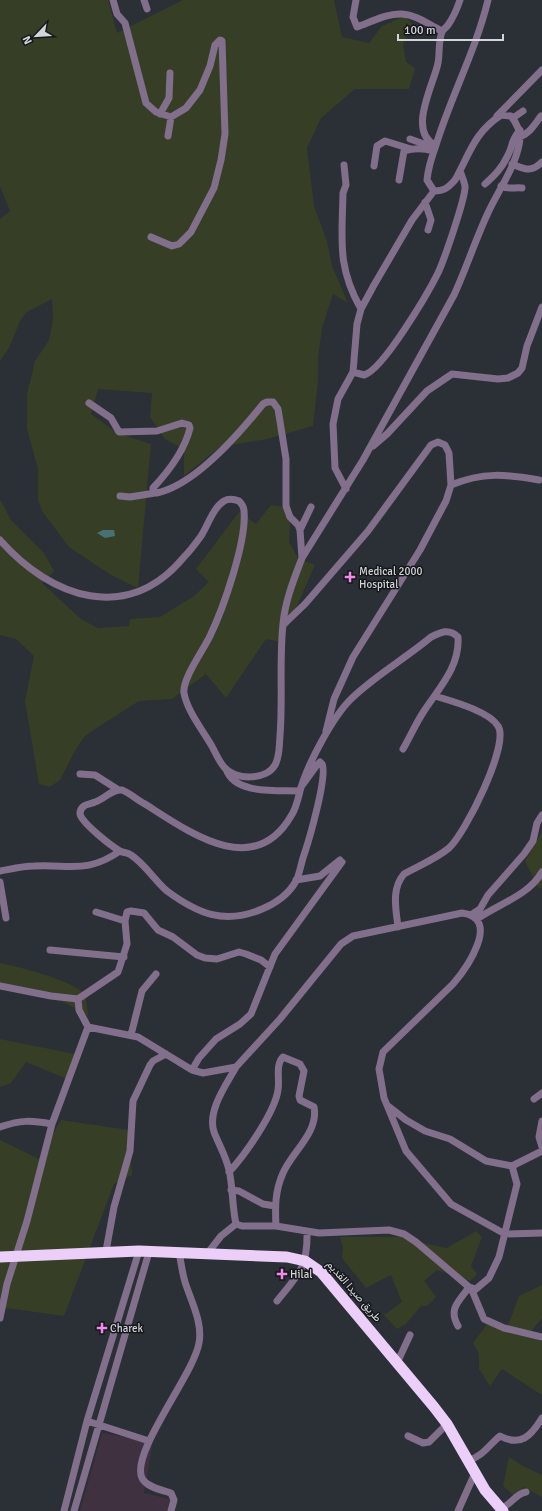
<svg xmlns="http://www.w3.org/2000/svg" width="542" height="1511" font-family="Signika,Vazirmatn,sans-serif">
<style>
.industrial{fill:#3f313f}
.green{fill:#363f26}
.water{fill:#487176}
.lines{fill:none;stroke-linecap:round;stroke-linejoin:round}
.minor{stroke:#826f8b;stroke-width:7}
.highway{stroke:#ebcff9;stroke-width:11}
.poi-dot{fill:#f689ee;stroke:#15171a;stroke-width:1.5}
.labels{text-anchor:middle;dominant-baseline:central;stroke-width:3;stroke-linejoin:round;paint-order:stroke}
.poi-label{font-size:11px;fill:#d2d5d9;stroke:#15171a;text-anchor:start}
.street-label{font-size:11px;fill:#d2d5d9;stroke:#15171a}
</style>
<rect width="100%" height="100%" fill="#2b2f36"/>
<path class="industrial" d="M 102,1433 L 153,1442 L 144,1493 L 174,1500 L 169,1511 L 80,1511 Z"/>
<path class="green" d="M 0,0 L 108,0 L 117,33 L 183,0 L 334,0 L 342,37 L 369,43 L 382,26 L 405,16 L 412,24 L 403,45 L 406,62 L 415,68 L 409,89 L 355,89 L 321,118 L 307,148 L 314,206 L 327,241 L 332,266 L 348,303 L 333,294 L 322,328 L 318,358 L 318,381 L 313,426 L 267,439 L 220,447 L 184,476 L 184,449 L 165,439 L 150,417 L 152,393 L 98,389 L 91,414 L 117,433 L 151,444 L 138,588 L 111,575 L 69,547 L 42,511 L 38,500 L 38,469 L 27,429 L 27,394 L 35,361 L 49,340 L 53,319 L 52,299 L 27,312 L 20,321 L 9,348 L 0,361 L 0,219 L 10,211 L 0,186 Z
M 0,499 L 11,520 L 44,553 L 54,571 L 42,583 L 81,619 L 98,628 L 129,626 L 130,619 L 160,617 L 194,596 L 209,582 L 196,569 L 239,512 L 256,524 L 271,505 L 291,508 L 289,542 L 298,558 L 315,565 L 281,642 L 266,639 L 226,698 L 206,674 L 172,699 L 139,701 L 92,731 L 84,737 L 76,749 L 60,780 L 50,787 L 39,784 L 25,701 L 34,656 L 16,639 L 0,635 Z
M 542,832 L 542,886 L 539,889 L 525,861 Z
M 0,963 C 20,967 71,980 85,994 L 89,1021 L 78,1053 L 72,1081 L 26,1062 L 11,1083 L 0,1087 L 0,1039 L 75,1054 L 88,1016 L 66,1003 L 0,984 Z
M 61,1120 L 129,1130 L 132,1175 L 114,1184 L 64,1316 L 6,1308 L 0,1317 L 0,1140 L 39,1159 Z
M 476,1231 L 482,1237 L 471,1266 L 477,1274 L 470,1281 L 437,1270 L 424,1281 L 436,1297 L 427,1306 L 421,1306 L 406,1324 L 397,1329 L 384,1315 L 402,1302 L 391,1275 L 366,1288 L 342,1258 L 343,1247 L 340,1237 L 409,1237 L 427,1244 L 447,1248 Z
M 542,1285 L 542,1318 L 529,1334 L 542,1342 L 542,1395 L 502,1369 L 490,1386 L 479,1369 L 479,1354 L 473,1343 L 489,1322 L 502,1330 L 509,1323 L 519,1296 Z
M 509,1457 L 523,1466 L 542,1475 L 542,1497 L 524,1487 L 514,1496 L 503,1486 Z"/>
<path class="water" d="M 103,530 L 114,530 L 115,536 L 105,538 L 97,533 Z"/>
<g class="lines">
<path class="minor" d="M 113,0 L 117,14 L 125,23 L 146,103 L 156,112 L 171,117 L 186,108 L 200,90 L 210,66 L 215,45 L 220,40 L 222,41 L 225,134 L 221,160 L 214,188 L 191,232 L 179,244 L 172,246 L 151,237
M 144,0 L 147,9
M 356,0 L 353,17 L 357,27 C 371,22 387,13 402,14 C 417,15 429,25 442,31
M 160,114 L 169,98 L 170,73
M 497,116 L 542,70
M 513,118 L 523,111
M 168,136 L 171,117
M 520,137 C 531,132 534,125 541,116
M 410,139 L 424,144 L 431,143
M 435,145 C 407,131 434,84 438,63 C 440,53 438,42 442,32 C 443,29 446,28 448,25 C 453,18 457,9 460,0
M 512,164 C 525,169 531,173 542,162
M 344,165 L 346,185 L 343,193 C 342,240 337,267 361,309
M 374,166 L 377,146 L 385,141 L 411,149
M 399,180 L 404,151 C 414,148 423,148 433,151
M 485,184 C 495,175 502,168 508,155 C 514,144 510,141 520,130
M 501,186 C 509,190 515,187 522,188
M 425,202 L 431,220 L 428,230
M 353,372 L 364,375 C 383,370 428,293 438,273 C 444,260 466,197 465,186 C 464,181 462,176 460,171
M 89,403 L 111,418 L 119,432 L 157,431 L 182,423 L 189,425 L 190,428 C 185,449 168,472 153,488 L 153,491 L 157,493 C 195,485 239,434 263,404 L 267,402 L 273,402 L 278,409 L 286,459 L 286,506 L 290,517 L 298,525 L 300,530 L 302,558
M 373,446 L 387,434 L 427,391 L 452,374 L 498,379 L 508,378 L 518,373 L 522,368 L 527,346 L 542,307
M 451,485 C 483,472 506,474 539,480
M 346,489 L 335,468 L 333,424 L 338,399 L 353,372 L 357,324 L 361,309 L 374,285 L 412,220 L 434,191
M 120,496 L 130,497 L 155,493
M 300,530 L 311,507
M 0,540 C 51,598 128,625 184,557 C 190,551 196,543 201,536 C 208,525 213,508 224,501 C 229,498 234,499 239,501 C 242,504 244,507 244,511 C 247,541 223,609 210,636 C 204,649 182,679 184,693 C 187,710 201,728 210,743 C 215,751 218,760 224,767 C 234,780 266,781 275,765 C 280,756 279,746 280,736 C 283,699 279,661 283,624 C 285,601 294,579 302,558 L 363,460 L 454,295 C 466,269 475,241 487,215 C 497,192 514,170 519,145 C 522,134 518,125 511,116 L 501,115 C 474,133 470,153 455,180 C 448,188 444,191 434,191 L 427,180 C 428,168 432,156 436,145 C 451,96 476,50 488,0
M 283,625 L 305,604 L 368,531 L 431,445 L 438,442 L 445,445 L 449,453 L 451,485 L 446,501 L 420,550 L 353,657 L 334,699 L 326,731
M 226,769 C 235,795 277,790 300,791
M 80,774 L 95,775 L 117,789
M 301,787 L 317,765 L 320,762 L 322,764 C 328,775 309,840 304,855 C 301,863 300,873 296,881 C 289,894 275,904 262,909 C 225,925 198,914 167,891 C 154,880 145,864 131,855 C 127,852 123,853 120,851 C 111,846 82,823 80,814 C 80,811 81,808 84,806 C 87,804 91,804 95,802 C 105,799 111,789 122,790 C 130,793 137,800 145,804 C 189,832 254,880 291,816 C 296,809 298,799 300,791 C 307,765 333,716 352,698 C 376,675 406,658 431,637 C 441,632 449,628 458,637 C 460,667 439,688 424,711 C 416,723 410,737 403,749
M 0,871 C 11,869 23,866 34,866 C 70,864 87,874 120,851
M 296,880 L 320,876 L 340,860 L 341,862
M 0,882 L 6,918
M 96,912 L 125,921
M 471,915 L 480,909 L 488,895 L 524,854 L 533,841 L 537,823 L 542,815
M 477,919 C 498,904 528,896 542,872
M 398,927 C 396,909 391,889 404,874 C 418,866 436,859 449,848 C 465,834 510,744 498,726 C 489,711 451,701 435,696
M 50,950 L 124,957
M 0,986 L 51,996 L 78,999 L 79,1010 L 88,1027 L 52,1124 L 27,1221 L 7,1284 L 0,1318
M 78,999 L 118,972 L 127,944 L 125,921 L 127,912 L 131,911 L 144,913 L 158,930 L 173,937 L 197,955 L 205,958 L 217,959 L 239,952 L 246,954 L 261,960 L 270,967
M 88,1027 L 138,1037 L 192,1070 L 203,1073 L 236,1067 L 280,1019 L 341,944 L 353,936 L 462,913 C 502,918 466,969 453,984 L 383,1052 L 379,1069 L 384,1098 L 406,1151 L 451,1204 L 505,1234 L 542,1233
M 131,1035 L 142,991 L 156,974
M 192,1070 L 199,1058 L 216,1039 L 240,1024 L 251,1014 L 275,954 L 342,862
M 534,1099 L 542,1093
M 388,1106 L 406,1120 L 425,1131 L 450,1139 L 486,1161 L 512,1166
M 542,1121 L 539,1137 L 542,1147
M 0,1127 C 21,1120 30,1120 52,1124
M 229,1172 C 245,1155 275,1112 278,1090 C 280,1079 275,1065 283,1057 L 300,1064 L 304,1071 L 299,1096 L 300,1100 L 314,1107 C 319,1132 292,1152 283,1173 C 275,1191 275,1207 276,1226
M 231,1190 L 239,1191 L 263,1204 L 275,1206
M 236,1224 L 242,1226 L 276,1226 L 319,1233 L 389,1230 L 404,1234 L 416,1242 L 469,1287 L 476,1289 L 489,1278 L 499,1257 L 517,1184 L 512,1166 L 542,1151
M 236,1224 C 232,1206 233,1187 229,1170 C 226,1156 219,1145 214,1132 C 207,1111 226,1085 236,1067
M 106,1251 L 114,1207 L 130,1151 L 133,1101 L 150,1065 L 153,1061 L 166,1054
M 207,1254 L 221,1236 L 236,1224
M 471,1288 L 484,1319 L 504,1328 L 542,1337
M 277,1301 C 299,1274 308,1267 307,1231
M 458,1326 C 448,1308 459,1302 469,1287
M 397,1363 L 410,1335
M 87,1421 L 149,1441
M 408,1436 L 423,1443 L 429,1442 L 447,1424
M 469,1460 C 482,1457 490,1444 500,1436 C 521,1447 531,1436 542,1418
M 500,1509 C 511,1505 515,1494 526,1492
M 64,1511 L 87,1421 L 139,1251
M 74,1511 L 149,1252
M 171,1511 L 174,1500 L 171,1493 C 162,1490 146,1487 142,1478 C 130,1453 194,1374 199,1343 C 203,1323 191,1301 185,1282 C 182,1272 181,1262 179,1252
M 458,1511 L 475,1473"/>
<path class="highway" d="M 0,1257 L 139,1251 L 287,1257 L 305,1261 L 321,1272 L 434,1407 L 447,1424 L 485,1490 L 503,1511"/>
</g>
<g class="poi-dot">
<path d="M348 571h4v4h4v4h-4v4h-4v-4h-4v-4h4z"/>
<path d="M280 1268h4v4h4v4h-4v4h-4v-4h-4v-4h4z"/>
<path d="M100 1322h4v4h4v4h-4v4h-4v-4h-4v-4h4z"/>
</g>
<g class="labels">
<g class="poi-label">
<text x="359" y="571">Medical 2000<tspan x="359" dy="13">Hospital</tspan></text>
<text x="290" y="1274">Hilal</text>
<text x="110" y="1328">Charek</text>
</g>
<g class="street-label">
<text transform="translate(354 1291) rotate(49)">طريق صيدا القديم</text>
</g>
</g>
<g transform="translate(36 36) rotate(245)" stroke="#15171a" stroke-width="3" paint-order="stroke">
<path d="M0-3L7 15L0 10L-7 15Z" fill="#d2d5d9"/>
<text y="-6" font-size="11" font-weight="bold" text-anchor="middle" fill="#d2d5d9">N</text>
</g>
<path d="M398 34v6h105v-6" fill="none" stroke="#d2d5d9" stroke-width="2"/>
<text x="404" y="34" font-size="12" fill="#d2d5d9" stroke="#15171a" stroke-width="3" paint-order="stroke">100 m</text>
</svg>
